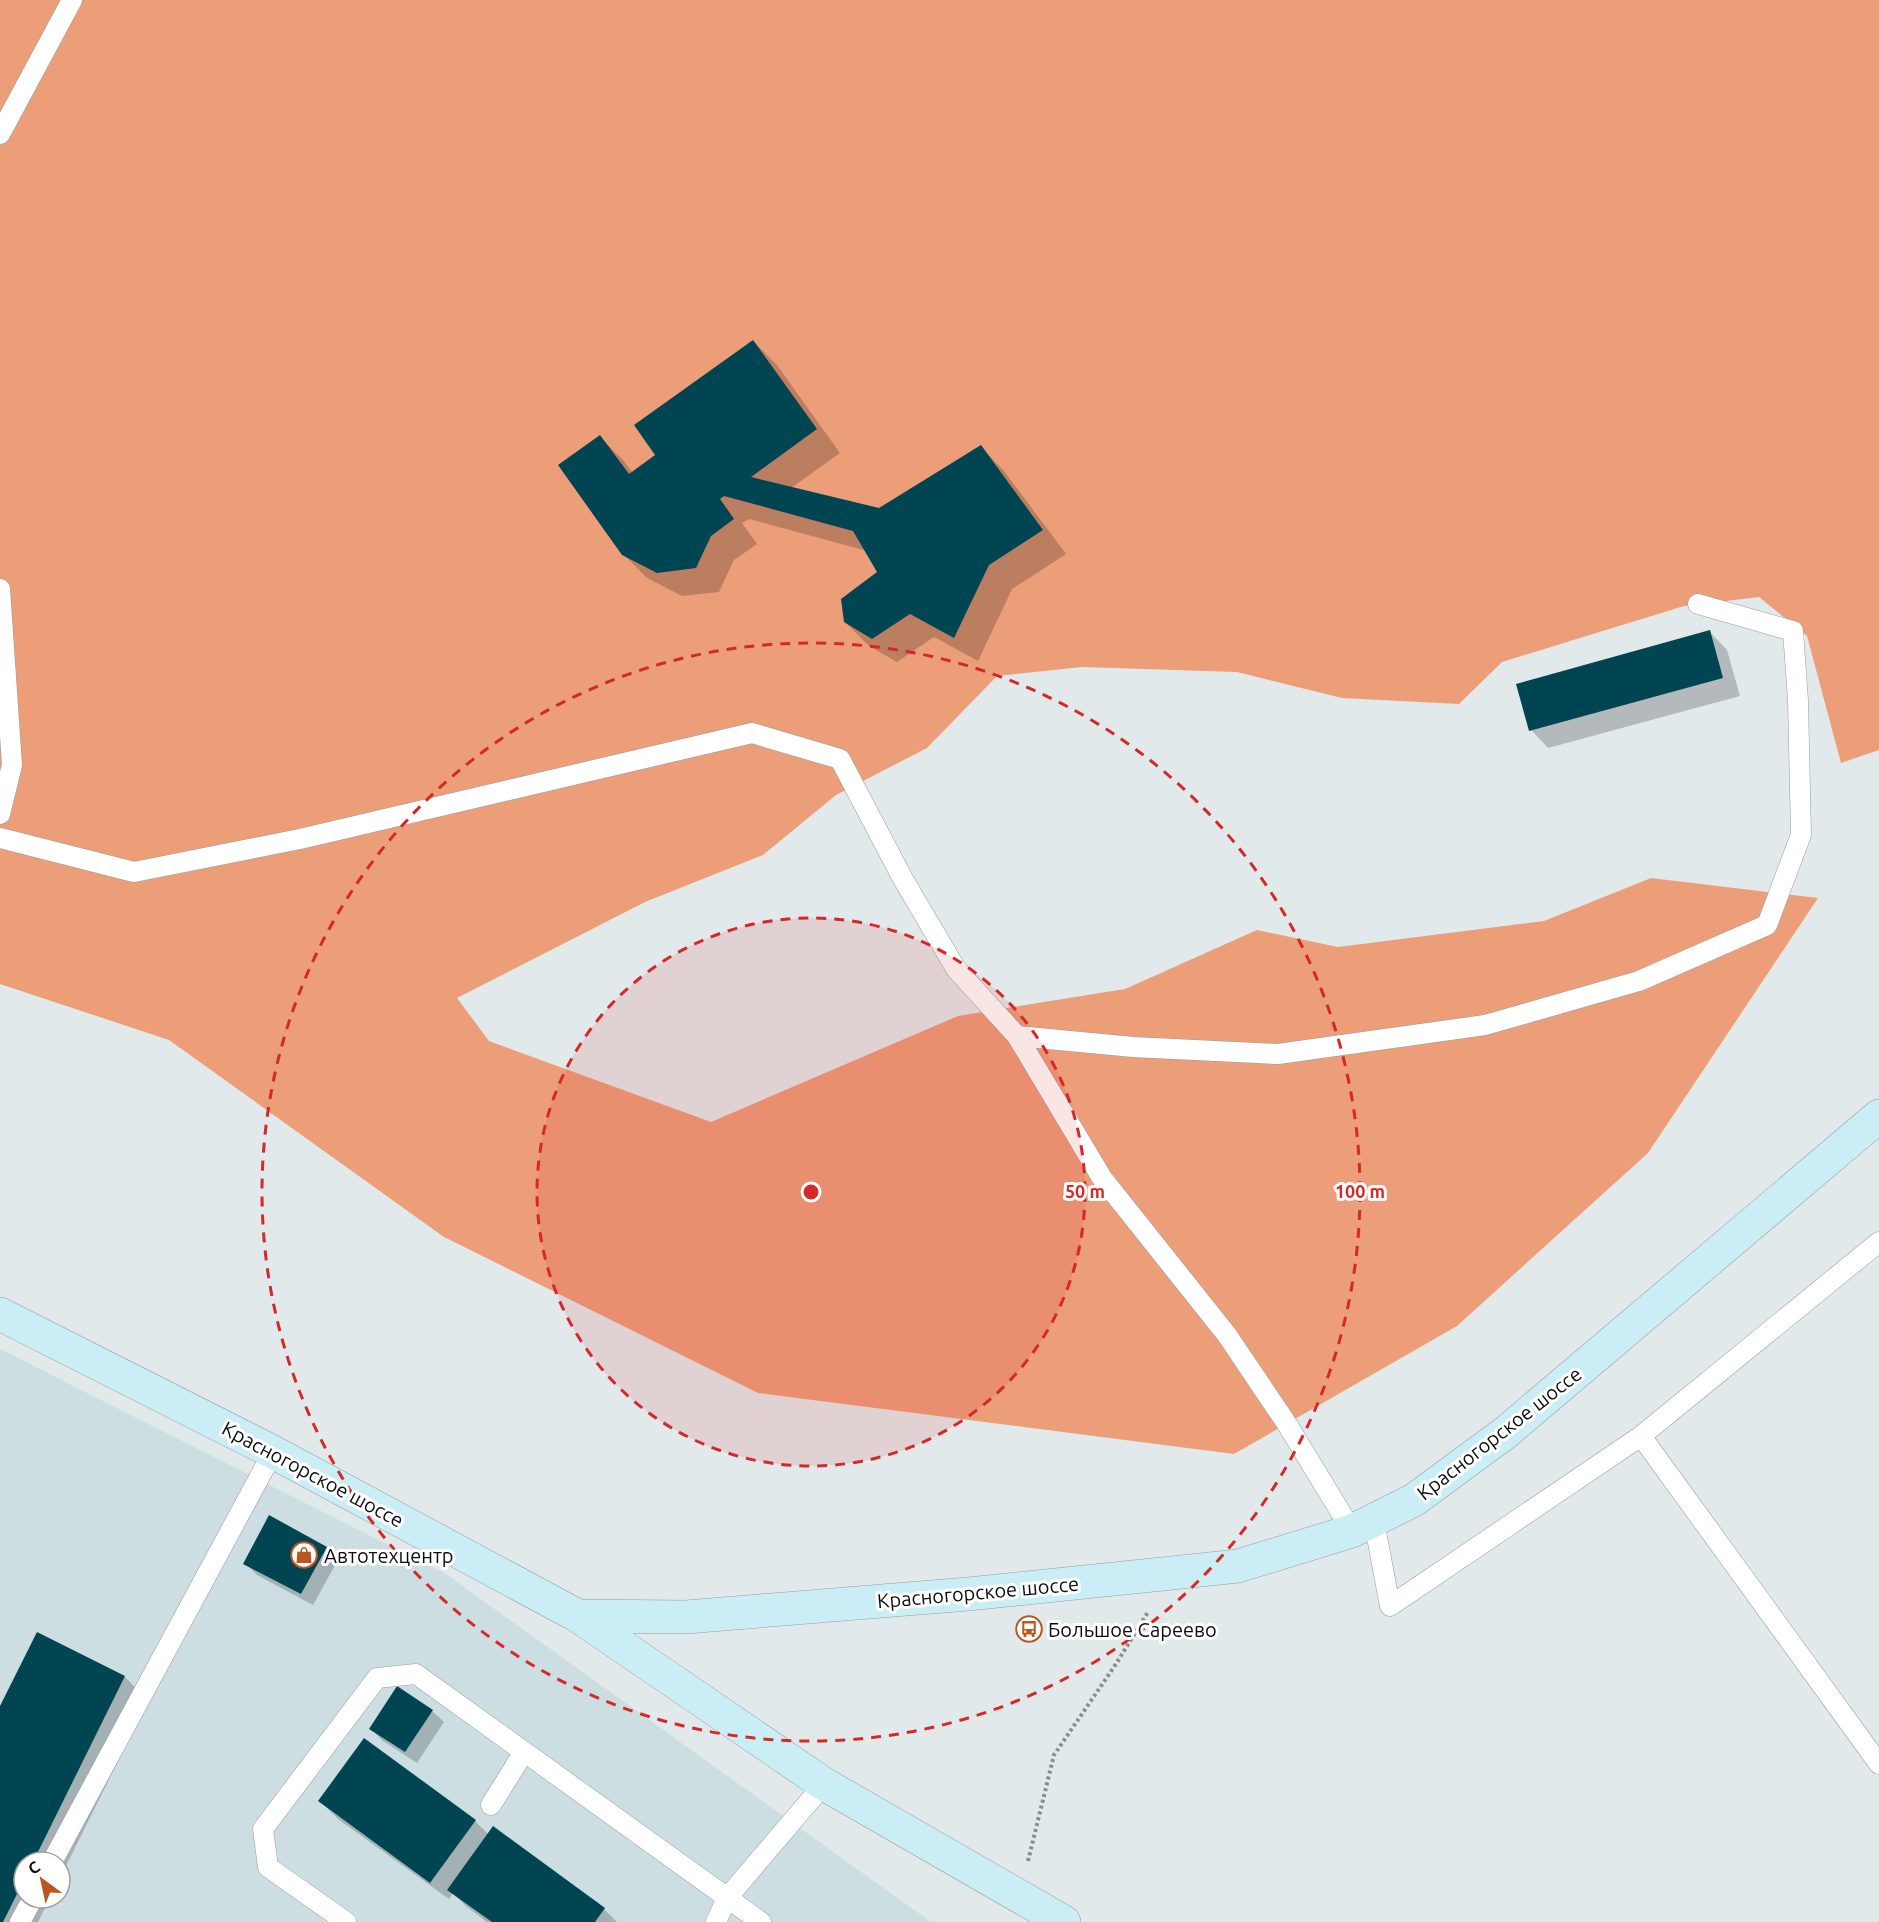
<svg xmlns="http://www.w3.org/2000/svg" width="1879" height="1922" font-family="Ubuntu,sans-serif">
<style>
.built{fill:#cddee2;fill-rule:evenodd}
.forest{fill:#ec9e79}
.shadow{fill:#0003}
.building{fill:#014553}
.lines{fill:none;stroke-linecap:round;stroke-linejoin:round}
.lane-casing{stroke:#969d9f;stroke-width:21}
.secondary-casing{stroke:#969d9f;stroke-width:34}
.path{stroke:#888e8f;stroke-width:4;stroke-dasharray:3 3;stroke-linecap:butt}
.lane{stroke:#fff;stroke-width:20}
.secondary{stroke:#caedf6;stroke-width:33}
.ring{fill:none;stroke:#d62828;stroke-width:3;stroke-dasharray:10 8}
.labels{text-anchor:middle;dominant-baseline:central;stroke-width:6;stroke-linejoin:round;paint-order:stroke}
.street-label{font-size:20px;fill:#0b0e0e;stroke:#fff}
.poi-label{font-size:20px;fill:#0b0e0e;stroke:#fff;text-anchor:start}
.centre{fill:#d62828;stroke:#fff;stroke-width:3}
.ring-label{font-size:18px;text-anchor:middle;font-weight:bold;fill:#d62828;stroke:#fff;stroke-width:6;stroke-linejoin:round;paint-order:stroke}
</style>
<rect width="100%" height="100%" fill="#e2e9eb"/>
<path class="built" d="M 0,1349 L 446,1574 L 931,1922 L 0,1922 ZM 24,1862 L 60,1862 L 60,1898 L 24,1898 Z"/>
<path class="forest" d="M 0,0 L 1879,0 L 1879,750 L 1841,763 L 1807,636 L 1759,597 L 1684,606 L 1502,662 L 1459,704 L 1342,698 L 1237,672 L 1082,667 L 997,676 L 927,748 L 836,795 L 763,855 L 645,902 L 457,998 L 489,1041 L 711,1122 L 958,1016 L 1125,989 L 1257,930 L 1338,947 L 1544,921 L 1651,878 L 1818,898 L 1648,1153 L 1457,1326 L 1234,1454 L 758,1393 L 444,1237 L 169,1040 L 0,984 Z"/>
<path class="shadow" d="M 753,341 L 777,365 L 840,453 L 791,488 L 880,510 L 981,447 L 1004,471 L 1066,554 L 1012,589 L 978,661 L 934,637 L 897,662 L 869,646 L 845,622 L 879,572 L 867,551 L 749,519 L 742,523 L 757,544 L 734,560 L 719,592 L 682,596 L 647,578 L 623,554 L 600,437 L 623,460 L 633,473 L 657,456 Z
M 1710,632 L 1727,650 L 1740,696 L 1548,748 L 1531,730 Z
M 326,1548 L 338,1560 L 313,1605 L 257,1575 L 245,1563 Z
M 38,1634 L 125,1677 L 148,1701 L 60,1878 L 60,1862 L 24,1862 L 24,1898 L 50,1898 L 38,1922 L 0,1922 L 0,1710 Z
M 432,1711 L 444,1722 L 417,1763 L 383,1741 L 371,1729 Z
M 364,1741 L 475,1821 L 489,1835 L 493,1829 L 604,1909 L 617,1922 L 487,1922 L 467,1907 L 453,1893 L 449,1899 L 338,1819 L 320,1801 Z"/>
<path class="building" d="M 753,340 L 817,429 L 751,477 L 879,508 L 981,445 L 1043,530 L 989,565 L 954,638 L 910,614 L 872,639 L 844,622 L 841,599 L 877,572 L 853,531 L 724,496 L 720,499 L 734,519 L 711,536 L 696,568 L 657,573 L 622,555 L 558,465 L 600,435 L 629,474 L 655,455 L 634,425 Z
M 1710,630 L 1723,678 L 1529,731 L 1516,684 Z
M 269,1515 L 327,1547 L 301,1594 L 243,1564 Z
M 37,1632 L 125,1676 L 33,1862 L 24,1862 L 24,1880 L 3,1922 L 0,1922 L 0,1706 Z
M 397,1686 L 433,1710 L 405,1752 L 369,1729 Z
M 364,1738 L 476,1820 L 430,1883 L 318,1801 Z
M 493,1826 L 605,1908 L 595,1922 L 492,1922 L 447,1890 Z"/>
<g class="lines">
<g class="lane-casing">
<path id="lane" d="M 0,134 L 72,0
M 0,589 L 12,765 L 0,814
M 0,838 L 134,872 L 300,839 L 752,733 L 840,759 L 903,879 L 956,969 L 1017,1036 L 1133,1047 L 1278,1054 L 1485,1025 L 1639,981 L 1767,925 L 1801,835 L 1798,700 L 1793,631 L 1698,604
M 1017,1036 L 1102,1178 L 1227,1335 L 1287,1424 L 1352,1531
M 1641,1436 L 1879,1242
M 1374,1521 L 1390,1606 L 1641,1436 L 1879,1764
M 491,1805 L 524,1752
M 52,1862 L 273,1452
M 20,1922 L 33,1898
M 346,1922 L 268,1867 L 263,1829 L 377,1678 L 416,1674 L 761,1922
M 716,1922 L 727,1898 L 824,1784"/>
</g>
<g class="secondary-casing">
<path id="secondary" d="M 0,1314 L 273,1452 L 578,1616 L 686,1617 L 968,1594 L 1172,1573 L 1238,1566 L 1352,1531 L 1414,1500 L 1505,1433 L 1879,1116
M 578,1616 L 824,1784 L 1064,1922"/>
</g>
<path class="path" d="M 1028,1861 L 1054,1755 L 1116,1664 L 1148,1612"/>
<use href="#lane" class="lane"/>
<use href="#secondary" class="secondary"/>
</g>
<circle cx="811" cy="1192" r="274" fill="#d62828" fill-opacity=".12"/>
<g class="ring">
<circle cx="811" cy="1192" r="274"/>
<circle cx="811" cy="1192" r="549"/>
</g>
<defs>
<g id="shop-ring" transform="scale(1.35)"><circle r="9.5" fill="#fff" stroke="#ba561f" stroke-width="1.5"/><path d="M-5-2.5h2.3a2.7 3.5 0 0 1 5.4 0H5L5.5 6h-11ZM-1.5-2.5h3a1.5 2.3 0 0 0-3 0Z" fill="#ba561f"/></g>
<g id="bus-ring" transform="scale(1.35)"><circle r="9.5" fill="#fff" stroke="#ba561f" stroke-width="1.5"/><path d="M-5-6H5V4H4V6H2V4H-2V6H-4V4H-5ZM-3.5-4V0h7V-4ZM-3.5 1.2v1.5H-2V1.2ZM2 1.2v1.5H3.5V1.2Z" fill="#ba561f"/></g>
</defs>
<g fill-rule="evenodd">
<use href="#shop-ring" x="304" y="1555"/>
<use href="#bus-ring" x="1029" y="1629"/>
</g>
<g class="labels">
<g class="street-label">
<text transform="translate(1499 1433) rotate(-38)">Красногорское шоссе</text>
<text transform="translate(313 1474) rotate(28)">Красногорское шоссе</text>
<text transform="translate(978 1592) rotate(-5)">Красногорское шоссе</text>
</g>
<g class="poi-label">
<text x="324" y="1555">Автотехцентр</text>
<text x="1048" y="1629">Большое Сареево</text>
</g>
</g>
<circle cx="811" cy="1192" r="9" class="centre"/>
<g class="ring-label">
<text x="1085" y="1198">50 m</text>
<text x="1360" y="1198">100 m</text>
</g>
<g transform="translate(42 1880) rotate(327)"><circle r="28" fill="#ffffff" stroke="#9d9f9f" stroke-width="1.5"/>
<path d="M0-4.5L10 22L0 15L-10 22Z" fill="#ba561f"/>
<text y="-9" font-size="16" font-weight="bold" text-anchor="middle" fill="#0b0e0e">С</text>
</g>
</svg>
